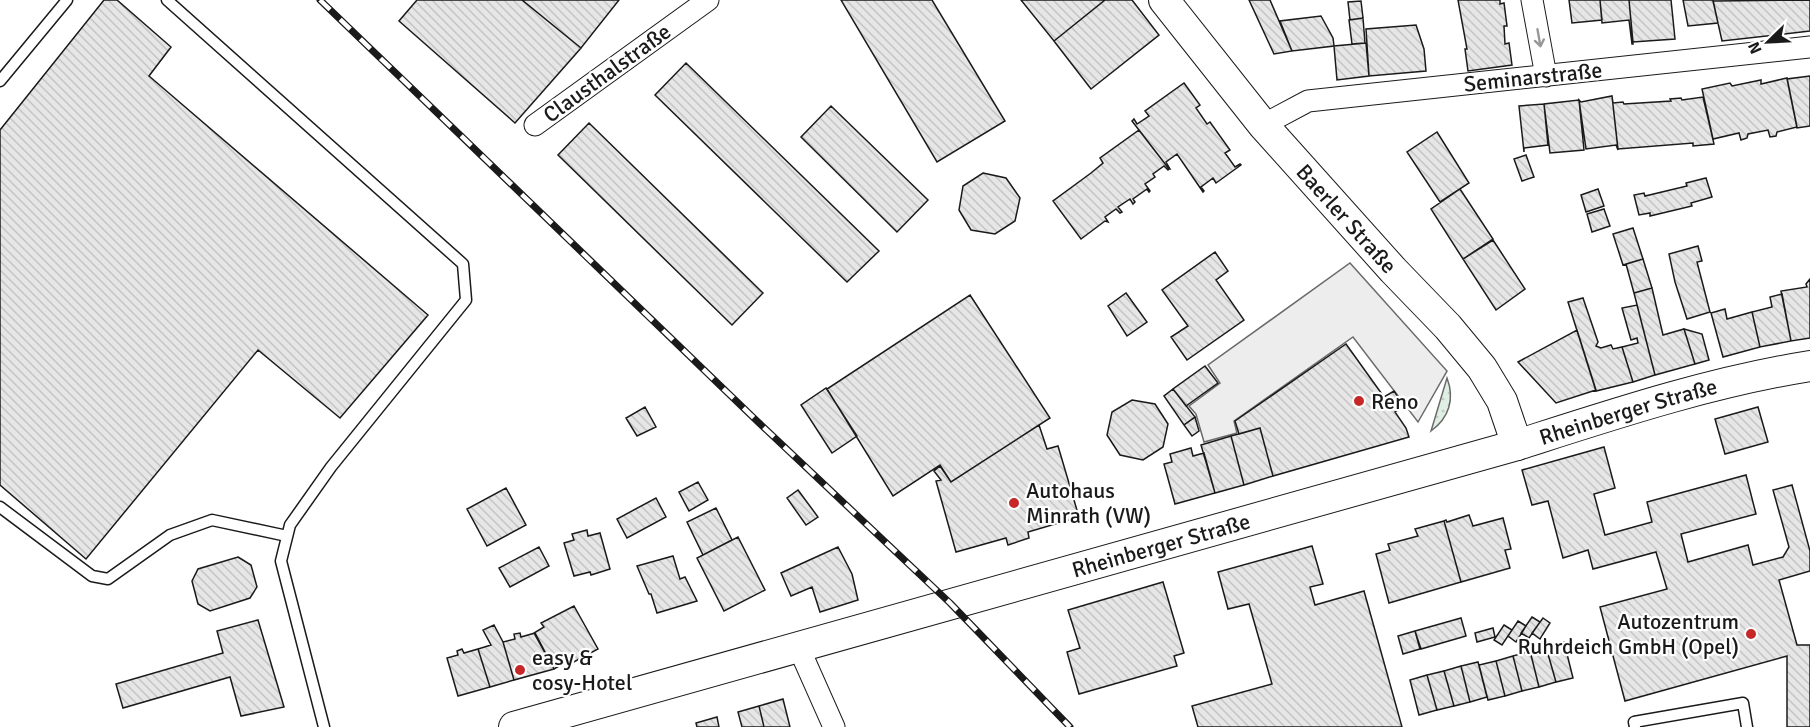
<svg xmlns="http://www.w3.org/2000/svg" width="1810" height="727" font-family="Signika,sans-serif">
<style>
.grass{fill:url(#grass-dots);stroke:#6a6a6a;stroke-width:1.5}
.parking{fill:#ededed;stroke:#6a6a6a;stroke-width:1.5}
.building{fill:url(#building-back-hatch);stroke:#1a1a1a;stroke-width:1.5}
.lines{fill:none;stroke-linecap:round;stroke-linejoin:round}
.service-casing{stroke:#1a1a1a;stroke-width:13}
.minor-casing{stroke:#1a1a1a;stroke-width:23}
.secondary-casing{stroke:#1a1a1a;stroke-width:32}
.service{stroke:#fff;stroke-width:10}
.minor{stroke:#fff;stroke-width:21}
.secondary{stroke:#fff;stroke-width:30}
.rail-casing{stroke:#1a1a1a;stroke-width:7}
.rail{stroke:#fff;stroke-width:4.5;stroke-dasharray:14;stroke-linecap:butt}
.oneway{stroke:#989898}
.poi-dot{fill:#c62828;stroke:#fff;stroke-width:2}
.labels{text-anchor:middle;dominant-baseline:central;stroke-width:4.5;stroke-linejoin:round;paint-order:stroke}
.street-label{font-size:22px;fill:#1a1a1a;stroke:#fff}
.poi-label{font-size:22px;fill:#1a1a1a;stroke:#fff;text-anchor:start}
</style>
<defs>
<pattern id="grass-dots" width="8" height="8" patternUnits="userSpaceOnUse" patternTransform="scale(1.5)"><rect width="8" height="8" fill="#e0efe3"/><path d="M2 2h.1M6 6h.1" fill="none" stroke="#c0ccc2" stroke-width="1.8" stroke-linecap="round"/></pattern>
<pattern id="building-back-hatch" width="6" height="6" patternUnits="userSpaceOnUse" patternTransform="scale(1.5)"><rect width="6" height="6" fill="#e6e6e6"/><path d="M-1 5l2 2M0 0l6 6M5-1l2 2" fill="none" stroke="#c5c5c5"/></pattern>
</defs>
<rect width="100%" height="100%" fill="#fff"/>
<path class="grass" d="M 1447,378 C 1455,399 1449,418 1431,431 Z"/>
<path class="parking" d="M 1350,263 L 1447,371 L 1418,422 L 1353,337 L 1234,421 L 1237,433 L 1204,442 L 1196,414 L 1189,406 L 1220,383 L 1208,365 Z"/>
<path class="building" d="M 104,0 L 117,0 L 171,47 L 149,76 L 428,315 L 340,418 L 258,350 L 86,559 L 0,485 L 0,130 Z
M 417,0 L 522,0 L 581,48 L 515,123 L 399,21 Z
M 522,0 L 619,0 L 581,48 Z
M 841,0 L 932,0 L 1005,121 L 937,162 Z
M 1021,0 L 1105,0 L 1054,41 Z
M 1105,0 L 1132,0 L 1159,35 L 1091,89 L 1054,41 Z
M 1249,0 L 1270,0 L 1292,51 L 1274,54 Z
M 1458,0 L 1500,0 L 1500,4 L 1504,3 L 1507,26 L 1504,26 L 1505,44 L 1509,43 L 1512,65 L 1468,71 L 1465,49 L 1467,49 Z
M 1569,0 L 1600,0 L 1602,20 L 1572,23 Z
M 1600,0 L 1629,0 L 1633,44 L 1632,44 L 1629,20 L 1602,23 Z
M 1629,0 L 1671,0 L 1675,39 L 1633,42 Z
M 1683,0 L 1713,0 L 1718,23 L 1688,26 Z
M 1810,0 L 1810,31 L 1722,41 L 1713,1 Z
M 1361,1 L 1363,18 L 1350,20 L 1348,2 Z
M 1321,16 L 1333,38 L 1334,46 L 1292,51 L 1280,21 Z
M 1363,18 L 1365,43 L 1352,44 L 1349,20 Z
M 1416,25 L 1424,49 L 1426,71 L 1369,76 L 1366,29 Z
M 1366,43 L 1369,76 L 1337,80 L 1334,46 Z
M 686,63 L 879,251 L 847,282 L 655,95 Z
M 1810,76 L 1810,126 L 1797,128 L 1787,79 Z
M 1787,78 L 1797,127 L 1777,132 L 1776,136 L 1770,137 L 1768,130 L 1748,134 L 1747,138 L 1741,140 L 1739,133 L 1713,139 L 1702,89 L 1730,83 L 1732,86 L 1761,80 L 1761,84 Z
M 1184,83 L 1200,105 L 1196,108 L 1207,124 L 1210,122 L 1230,150 L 1225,153 L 1235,167 L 1240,164 L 1241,165 L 1216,183 L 1213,178 L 1201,187 L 1204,191 L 1203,192 L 1177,154 L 1166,162 L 1170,169 L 1169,169 L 1132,121 L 1134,119 L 1137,124 L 1149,116 L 1145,111 Z
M 1612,96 L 1618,150 L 1616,145 L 1586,149 L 1579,100 L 1581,102 Z
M 1612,96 L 1613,103 L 1623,102 L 1624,104 L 1671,101 L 1670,99 L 1681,98 L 1682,100 L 1703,97 L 1714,144 L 1693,146 L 1693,143 L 1618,149 Z
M 1579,100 L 1584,150 L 1550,153 L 1544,104 Z
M 1544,104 L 1548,145 L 1524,148 L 1524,152 L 1519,106 Z
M 831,106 L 928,200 L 897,232 L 801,137 Z
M 589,123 L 763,293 L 732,325 L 558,155 Z
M 1139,130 L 1169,169 L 1168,170 L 1164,166 L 1153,174 L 1155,177 L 1145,184 L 1150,191 L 1149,192 L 1147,189 L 1133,199 L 1135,202 L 1133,204 L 1130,199 L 1118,207 L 1122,212 L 1120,213 L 1116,209 L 1105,217 L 1108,222 L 1105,221 L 1081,239 L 1053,201 L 1091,173 L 1103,163 L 1100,158 Z
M 1437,132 L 1469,183 L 1440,202 L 1407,152 Z
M 1526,155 L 1534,177 L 1522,181 L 1514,159 Z
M 983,173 L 1006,178 L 1020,198 L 1015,221 L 995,234 L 971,230 L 959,210 L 963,186 Z
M 1706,178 L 1712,197 L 1691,203 L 1692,206 L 1650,216 L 1650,213 L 1639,215 L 1634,195 L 1644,193 L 1645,196 L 1687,186 L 1686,183 Z
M 1460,189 L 1493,239 L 1463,259 L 1431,209 Z
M 1598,189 L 1604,206 L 1586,212 L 1581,195 Z
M 1604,209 L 1610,226 L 1592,232 L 1587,214 Z
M 1633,228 L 1643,259 L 1623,265 L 1613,234 Z
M 1493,240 L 1525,289 L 1496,310 L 1463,259 Z
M 1698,246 L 1702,261 L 1697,262 L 1710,312 L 1687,319 L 1675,282 L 1669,254 Z
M 1215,252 L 1228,271 L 1216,280 L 1244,320 L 1187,360 L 1171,337 L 1188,326 L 1162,290 Z
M 1643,259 L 1652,288 L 1634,293 L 1626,264 Z
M 1810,279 L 1810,338 L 1791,341 L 1781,291 L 1807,287 L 1806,284 Z
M 1652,288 L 1663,335 L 1684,329 L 1695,364 L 1655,375 L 1634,293 Z
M 1126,293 L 1147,322 L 1127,336 L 1108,306 Z
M 1782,294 L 1791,341 L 1760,347 L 1752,312 L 1772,307 L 1770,297 Z
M 970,295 L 1050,418 L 951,482 L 940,465 L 893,496 L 827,389 Z
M 1583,298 L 1598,342 L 1596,346 L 1601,348 L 1611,345 L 1613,349 L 1622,347 L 1633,382 L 1596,391 L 1568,302 Z
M 1637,305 L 1655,375 L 1633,382 L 1622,347 L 1638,343 L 1637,338 L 1631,340 L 1622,308 Z
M 1725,309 L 1727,319 L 1752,312 L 1760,347 L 1723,357 L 1711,313 Z
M 1684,329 L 1702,334 L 1709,360 L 1695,364 Z
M 1577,330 L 1596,390 L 1556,403 L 1518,362 Z
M 1346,344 L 1384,397 L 1394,391 L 1404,406 L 1395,412 L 1406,428 L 1409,437 L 1273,476 L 1260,428 L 1239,434 L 1235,421 Z
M 1205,366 L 1218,383 L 1186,406 L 1173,389 Z
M 826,388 L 857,436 L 832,453 L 801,405 Z
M 1173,389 L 1195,417 L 1184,425 L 1164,396 Z
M 1132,400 L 1155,404 L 1168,424 L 1163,447 L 1143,460 L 1120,455 L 1107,435 L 1112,412 Z
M 645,407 L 656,427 L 637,436 L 626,418 Z
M 1758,407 L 1768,442 L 1725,454 L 1715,419 Z
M 1195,417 L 1199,431 L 1192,436 L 1184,425 Z
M 1039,425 L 1047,449 L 1058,446 L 1079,517 L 1028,532 L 1029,538 L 1008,545 L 1006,538 L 956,552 L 936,481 L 941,480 L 934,471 L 940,466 L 951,482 Z
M 1260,428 L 1273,476 L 1244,485 L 1231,436 Z
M 1231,436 L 1244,485 L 1215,493 L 1201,445 Z
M 1604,447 L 1615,488 L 1594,494 L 1605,535 L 1652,522 L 1647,502 L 1746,475 L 1756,514 L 1681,534 L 1688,562 L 1748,545 L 1753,565 L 1783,557 L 1789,547 L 1773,490 L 1792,485 L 1810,551 L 1810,571 L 1779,580 L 1797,645 L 1810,645 L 1810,727 L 1787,727 L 1787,656 L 1625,701 L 1600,607 L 1667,589 L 1656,552 L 1593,569 L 1588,550 L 1563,558 L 1548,501 L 1532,505 L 1522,470 Z
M 1191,448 L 1193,456 L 1204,453 L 1215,493 L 1175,504 L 1164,464 L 1172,462 L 1170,454 Z
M 698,482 L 708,500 L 689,511 L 679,492 Z
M 506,488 L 526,525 L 487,546 L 467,509 Z
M 798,490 L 818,517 L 806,525 L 787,498 Z
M 656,498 L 666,517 L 627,538 L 617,519 Z
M 716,508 L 732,540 L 703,555 L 687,522 Z
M 1469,515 L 1473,526 L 1503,518 L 1511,549 L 1505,550 L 1510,568 L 1461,582 L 1444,521 L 1446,520 L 1447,522 Z
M 1444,521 L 1461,582 L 1389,603 L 1376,554 L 1390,550 L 1388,544 L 1418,536 L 1415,529 Z
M 587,530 L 588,536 L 600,533 L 610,569 L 591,575 L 590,572 L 574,576 L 564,543 L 574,540 L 572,534 Z
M 738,537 L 765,590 L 724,611 L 697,558 Z
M 1312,546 L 1323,584 L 1310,587 L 1315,605 L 1364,591 L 1402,727 L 1198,727 L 1192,706 L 1272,684 L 1249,604 L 1228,609 L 1218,572 Z
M 539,547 L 549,566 L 510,587 L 499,568 Z
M 838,547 L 852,574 L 858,600 L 820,612 L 812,587 L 791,596 L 781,573 Z
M 673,556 L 680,579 L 685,577 L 697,601 L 657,613 L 651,594 L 649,594 L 637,566 Z
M 238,557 L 251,565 L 257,587 L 250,598 L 210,611 L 198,604 L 192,581 L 198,569 Z
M 1163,582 L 1184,653 L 1174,656 L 1177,666 L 1079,694 L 1067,652 L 1080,648 L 1068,610 Z
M 574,606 L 598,649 L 570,664 L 568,661 L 554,669 L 534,633 L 544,627 L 541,623 Z
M 1532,617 L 1540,622 L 1529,638 L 1521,633 Z
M 1461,618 L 1466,636 L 1421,649 L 1415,631 Z
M 1543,618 L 1550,623 L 1540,639 L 1532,633 Z
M 258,620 L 284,707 L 241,716 L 230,677 L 123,708 L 116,684 L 223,653 L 217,631 Z
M 1518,621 L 1526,626 L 1516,642 L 1508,636 Z
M 494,625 L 503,642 L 514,680 L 490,687 L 478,649 L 491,645 L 483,630 Z
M 1504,625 L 1512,630 L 1502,645 L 1494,640 Z
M 1493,628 L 1495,637 L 1477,642 L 1475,633 Z
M 1415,631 L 1420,649 L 1403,654 L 1398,636 Z
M 520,633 L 521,637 L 535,633 L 554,669 L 514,680 L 503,642 L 515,639 L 514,634 Z
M 1564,642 L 1573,678 L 1556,682 L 1546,647 Z
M 1546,647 L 1556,682 L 1539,687 L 1530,651 Z
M 462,649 L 464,653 L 478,649 L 490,687 L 458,696 L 447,658 L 458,655 L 457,651 Z
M 1530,651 L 1539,687 L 1522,691 L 1513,656 Z
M 1513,656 L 1522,691 L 1505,696 L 1496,661 Z
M 1496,661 L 1505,696 L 1488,700 L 1479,665 Z
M 1478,662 L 1487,697 L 1470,702 L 1461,666 Z
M 1461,666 L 1470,702 L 1454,706 L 1444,671 Z
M 1444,671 L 1454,706 L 1437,710 L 1427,675 Z
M 1427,675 L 1437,710 L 1419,715 L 1410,680 Z
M 783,699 L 790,727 L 764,727 L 759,706 Z
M 759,706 L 764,727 L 742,727 L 738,712 Z
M 717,717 L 719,727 L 697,727 L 696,723 Z"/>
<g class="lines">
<g class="service-casing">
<path id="service" d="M 167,0 L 463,264 L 466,300 L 331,467 L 290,525 L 281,561 L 324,727
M 0,81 L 67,0
M 0,507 L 92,576 L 108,579 L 170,535 L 212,520 L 287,536
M 1635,727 L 1634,722 L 1743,703 L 1747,727"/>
</g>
<g class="minor-casing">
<path id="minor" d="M 1532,0 L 1546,76
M 535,125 L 708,0
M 1263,125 L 1308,101 L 1810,47
M 798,646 L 834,727"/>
</g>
<g class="secondary-casing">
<g id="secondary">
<path id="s1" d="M 1164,0 L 1263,125 L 1393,270 L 1448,327 L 1482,368 L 1502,401 L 1517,445"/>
<path id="s2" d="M 514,727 L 1517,445 C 1614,414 1710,382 1810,366"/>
</g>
</g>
<use href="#service" class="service"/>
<use href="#minor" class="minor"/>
<use href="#secondary" class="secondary"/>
<g class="rail-casing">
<path id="rail" d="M 320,0 L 757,421 L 950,603 L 1070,727"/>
</g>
<use href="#rail" class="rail"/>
</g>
<defs><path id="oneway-shaft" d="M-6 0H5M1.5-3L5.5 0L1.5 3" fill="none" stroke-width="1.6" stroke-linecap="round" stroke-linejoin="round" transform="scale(1.5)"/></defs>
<use class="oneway" href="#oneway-shaft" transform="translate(1539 38) rotate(80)"/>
<g class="poi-dot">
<circle cx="1359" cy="401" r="6"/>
<circle cx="1014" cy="503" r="6"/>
<circle cx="1751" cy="634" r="6"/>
<circle cx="520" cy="670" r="6"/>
</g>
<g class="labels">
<g class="street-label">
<text transform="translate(607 73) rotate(-36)">Clausthalstraße</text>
<text transform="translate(1533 77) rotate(-6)">Seminarstraße</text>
<text stroke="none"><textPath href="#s1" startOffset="285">Baerler Straße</textPath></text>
<text stroke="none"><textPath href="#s2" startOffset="1158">Rheinberger Straße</textPath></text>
<text stroke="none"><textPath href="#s2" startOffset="672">Rheinberger Straße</textPath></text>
</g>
<g class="poi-label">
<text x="1371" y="401">Reno</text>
<text x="1026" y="490">Autohaus<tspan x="1026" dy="25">Minrath (VW)</tspan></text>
<text x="1739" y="621" text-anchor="end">Autozentrum<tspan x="1739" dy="25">Ruhrdeich GmbH (Opel)</tspan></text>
<text x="532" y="657">easy &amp;<tspan x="532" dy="25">cosy-Hotel</tspan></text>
</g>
</g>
<g transform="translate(1768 42) rotate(246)" stroke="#ffffff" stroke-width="4.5" paint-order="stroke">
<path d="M0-4.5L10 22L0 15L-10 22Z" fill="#1a1a1a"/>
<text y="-9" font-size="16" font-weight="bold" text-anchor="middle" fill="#1a1a1a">N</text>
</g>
</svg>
